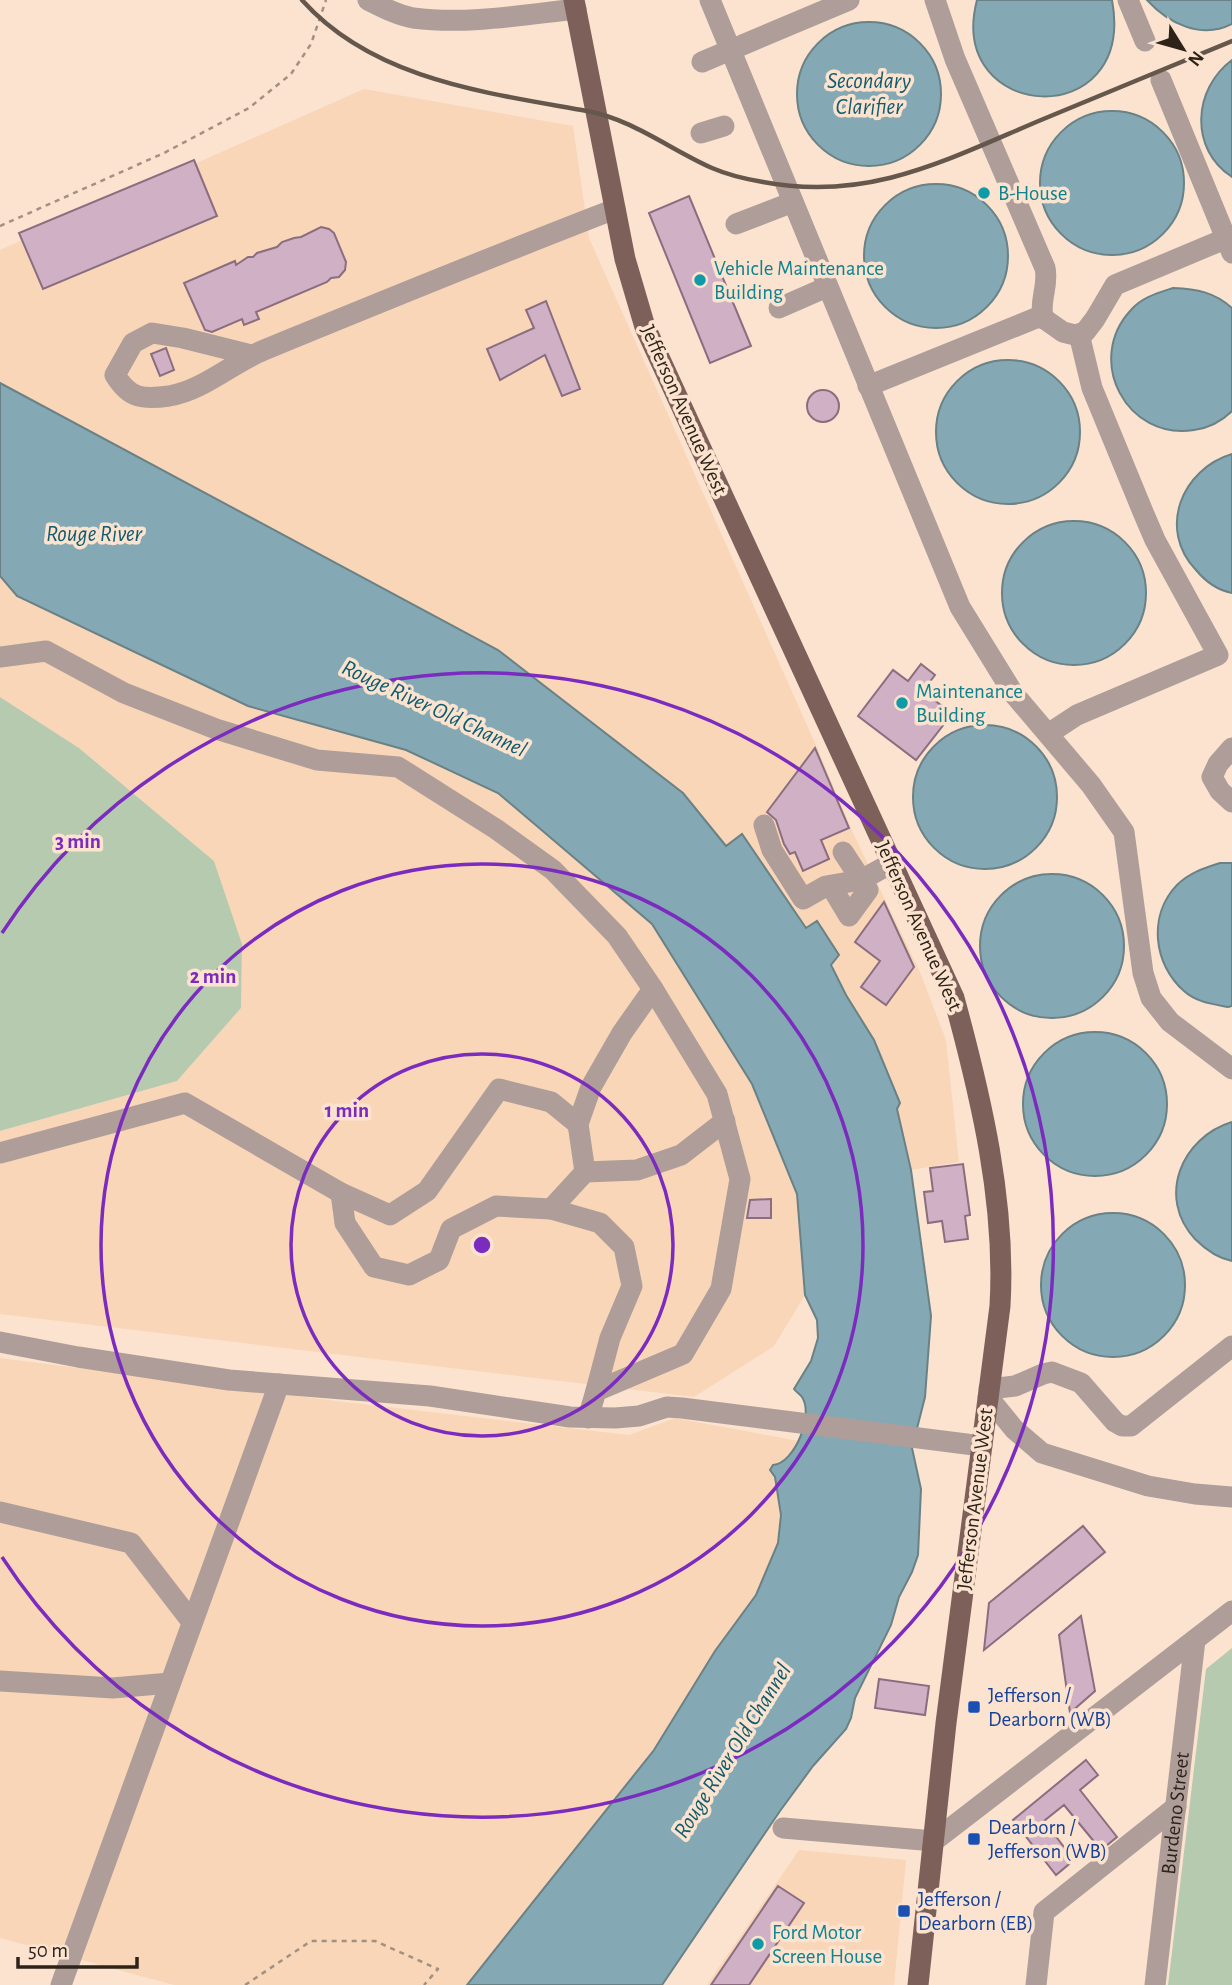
<svg xmlns="http://www.w3.org/2000/svg" width="1232" height="1985" font-family="'Alegreya Sans',sans-serif">
<style>
.built{fill:#f9d6b8}
.green{fill:#b6cab0}
.water{fill:#84a9b4;stroke:#6a8186;stroke-width:2}
.building{fill:#d0b0c4;stroke:#8b6d80;stroke-width:2}
.lines{fill:none;stroke-linecap:round;stroke-linejoin:round}
.path{stroke:#a29080;stroke-width:2.5;stroke-dasharray:5 5;stroke-linecap:butt}
.minor{stroke:#ae9d99;stroke-width:21}
.major{stroke:#7d6059;stroke-width:21}
.rail{stroke:#65574b;stroke-width:4.5}
.ring{fill:none;stroke:#7b2cbf;stroke-width:3.5}
.culture-dot{fill:#0f9aa8;stroke:#fbe3cf;stroke-width:2.5}
.transit-dot{fill:#1a4fb4;stroke:#fbe3cf;stroke-width:2.5}
.labels{text-anchor:middle;dominant-baseline:central;stroke-width:7;stroke-linejoin:round;paint-order:stroke}
.culture-label{font-size:21px;fill:#0d838f;stroke:#fbe3cf;text-anchor:start}
.street-label{font-size:21px;fill:#2d2319;stroke:#fbe3cf}
.transit-label{font-size:21px;fill:#164399;stroke:#fbe3cf;text-anchor:start}
.water-label{font-size:23px;font-style:italic;fill:#105b6e;stroke:#fbe3cf}
.centre{fill:#7b2cbf;stroke:#fbe3cf;stroke-width:3.5}
.ring-label{font-size:21px;text-anchor:middle;font-weight:bold;fill:#7b2cbf;stroke:#fbe3cf;stroke-width:7;stroke-linejoin:round;paint-order:stroke}
</style>
<rect width="100%" height="100%" fill="#fbe3cf"/>
<path class="built" d="M 364,89 L 573,126 L 589,238 L 815,743 L 853,833 L 920,972 L 946,1040 L 959,1162 L 911,1170 L 897,1109 L 900,1103 L 874,1040 L 846,995 L 831,964 L 839,954 L 817,921 L 806,928 L 742,834 L 726,846 L 683,793 L 498,650 L 0,383 L 0,250 Z
M 0,576 L 17,596 L 247,706 L 406,750 L 498,793 L 652,924 L 752,1084 L 797,1194 L 805,1295 L 774,1346 L 694,1397 L 0,1314 L 0,1131 L 177,1081 L 241,1008 L 242,944 L 214,861 L 79,748 L 0,697 Z
M 0,1358 L 328,1400 L 629,1435 L 675,1418 L 799,1441 L 792,1455 L 781,1464 L 773,1465 L 781,1515 L 778,1543 L 756,1595 L 715,1651 L 654,1750 L 467,1985 L 174,1985 L 0,1938 Z
M 799,1850 L 906,1860 L 894,1985 L 707,1985 Z"/>
<path class="green" d="M 0,697 L 79,748 L 214,861 L 242,944 L 241,1008 L 177,1081 L 0,1131 Z
M 1232,1648 L 1232,1985 L 1168,1985 L 1206,1669 Z"/>
<path class="water" d="M 977,0 L 1112,0 C 1137,134 945,123 977,0 Z
M 1147,0 L 1232,0 L 1232,24 C 1201,40 1168,23 1147,0 Z
M797 94a72 72 0 1 1 144 0a72 72 0 1 1-144 0Z
M 1232,60 L 1232,177 C 1189,149 1193,89 1232,60 Z
M1040 183a72 72 0 1 1 144 0a72 72 0 1 1-144 0Z
M864 256a72 72 0 1 1 144 0a72 72 0 1 1-144 0Z
M 1173,288 C 1197,289 1214,292 1232,308 L 1232,411 C 1222,421 1208,428 1194,430 C 1127,441 1084,360 1131,310 C 1142,297 1158,293 1173,288 Z
M936 432a72 72 0 1 1 144 0a72 72 0 1 1-144 0Z
M 0,383 L 498,650 L 683,793 L 726,846 L 742,834 L 806,928 L 817,921 L 839,955 L 831,965 L 846,995 L 874,1040 L 900,1103 L 897,1109 L 911,1170 L 931,1316 L 925,1397 L 912,1448 L 921,1489 L 918,1555 L 912,1572 L 899,1597 L 891,1625 L 855,1698 L 851,1718 L 846,1729 L 813,1766 L 780,1811 L 662,1985 L 467,1985 L 654,1750 L 715,1651 L 756,1595 L 778,1543 L 781,1515 L 775,1477 L 770,1470 L 773,1465 C 795,1463 814,1415 802,1397 C 800,1394 796,1392 794,1389 L 811,1361 L 818,1338 L 817,1320 L 805,1295 L 797,1194 L 752,1084 L 652,924 L 498,793 L 406,750 L 248,706 L 17,596 L 0,576 Z
M 1232,454 L 1232,593 C 1217,590 1205,581 1196,570 C 1157,529 1182,469 1232,454 Z
M1002 593a72 72 0 1 1 144 0a72 72 0 1 1-144 0Z
M913 797a72 72 0 1 1 144 0a72 72 0 1 1-144 0Z
M 1220,863 L 1232,863 L 1232,1006 L 1228,1007 C 1212,1004 1196,1002 1184,991 C 1153,964 1148,915 1177,885 C 1189,873 1204,868 1220,863 Z
M980 946a72 72 0 1 1 144 0a72 72 0 1 1-144 0Z
M1023 1104a72 72 0 1 1 144 0a72 72 0 1 1-144 0Z
M 1232,1122 L 1232,1261 C 1217,1258 1205,1249 1195,1239 C 1156,1197 1182,1137 1232,1122 Z
M1041 1285a72 72 0 1 1 144 0a72 72 0 1 1-144 0Z"/>
<path class="building" d="M 194,160 L 217,216 L 43,289 L 19,233 Z
M 689,196 L 751,346 L 710,363 L 649,213 Z
M 321,227 L 329,229 L 334,233 L 346,262 L 345,270 L 339,277 L 331,278 L 327,282 L 256,312 L 259,319 L 244,325 L 242,319 L 212,332 L 205,330 L 184,283 L 235,261 L 236,265 L 248,257 L 253,257 L 257,253 L 277,247 L 282,242 L 294,238 L 301,237 Z
M 546,301 L 580,389 L 562,396 L 545,355 L 500,380 L 487,349 L 534,328 L 526,310 Z
M 166,348 L 174,370 L 160,376 L 151,354 Z
M807 406a16 16 0 1 1 32 0a16 16 0 1 1-32 0Z
M 921,664 L 935,675 L 923,691 L 952,714 L 916,760 L 858,716 L 893,670 L 908,681 Z
M 815,748 L 849,828 L 821,840 L 829,859 L 803,871 L 795,852 L 790,854 L 784,844 L 776,820 L 767,812 Z
M 884,902 L 914,967 L 886,1005 L 861,987 L 880,961 L 855,942 Z
M 963,1164 L 970,1215 L 965,1216 L 968,1239 L 945,1242 L 942,1221 L 928,1223 L 924,1192 L 933,1191 L 930,1168 Z
M 771,1199 L 771,1218 L 747,1218 L 750,1200 Z
M 1083,1526 L 1105,1552 L 984,1650 L 989,1603 Z
M 1081,1616 L 1095,1691 L 1070,1713 L 1059,1635 Z
M 879,1679 L 929,1686 L 925,1715 L 875,1708 Z
M 1086,1760 L 1098,1775 L 1080,1790 L 1117,1837 L 1101,1850 L 1064,1805 L 1044,1821 L 1074,1860 L 1056,1875 L 1013,1820 Z
M 778,1886 L 804,1903 L 749,1985 L 711,1985 Z"/>
<g class="lines">
<path class="path" d="M 0,226 L 164,153 L 249,108 L 291,74 L 311,44 L 326,0
M 245,1985 L 311,1941 L 375,1941 L 438,1969 L 424,1985"/>
<g class="minor">
<path d="M 368,0 C 382,7 397,15 413,18 C 467,25 522,15 576,9"/>
<path d="M 710,0 L 960,607 L 1013,693 L 1091,785 L 1124,832 L 1143,973 L 1151,998 L 1170,1022 L 1232,1069"/>
<path d="M 935,0 L 955,59 L 1045,268 C 1049,285 1039,300 1043,318"/>
<path d="M 1128,0 L 1145,41"/>
<path d="M 702,62 L 849,0"/>
<path d="M 1161,80 L 1232,253"/>
<path d="M 701,133 L 724,126"/>
<path d="M 736,224 L 793,202"/>
<path d="M 779,308 L 827,287"/>
<path d="M 251,355 L 183,338 L 152,333 L 133,343 L 115,375 C 129,398 142,400 169,396 C 204,390 232,363 264,350 C 381,302 498,254 615,209"/>
<path d="M 868,386 L 1036,318 L 1043,318 L 1063,332 L 1075,335 L 1085,332 L 1095,319 L 1115,285 L 1232,236"/>
<path d="M 0,657 L 46,651 L 124,693 L 216,729 L 317,760 L 398,767 L 496,829 L 553,870 L 617,936 L 653,989 L 622,1033 L 591,1087 L 578,1124 L 551,1102 L 499,1089 L 427,1191 L 390,1215 L 341,1193 L 185,1103 L 0,1153"/>
<path d="M 1048,734 L 1077,715 L 1218,655 L 1155,540 L 1143,512 L 1092,388 L 1079,334"/>
<path d="M 1232,748 L 1218,764 L 1212,777 L 1220,791 L 1232,802"/>
<path d="M 764,825 L 772,850 L 803,899 L 826,886 L 861,880 L 892,863"/>
<path d="M 831,886 L 849,916 L 868,890 L 843,852"/>
<path d="M 585,1172 L 637,1170 L 681,1155 L 725,1121"/>
<path d="M 341,1193 L 345,1223 L 374,1267 L 409,1275 L 439,1260 L 451,1229 L 496,1206 L 551,1209 L 585,1172 L 578,1124"/>
<path d="M 551,1209 L 600,1223 L 624,1247 L 632,1286 L 610,1338 L 596,1391"/>
<path d="M 0,1342 L 78,1357 L 229,1380 L 430,1396 L 570,1417 L 615,1418 L 639,1416 L 667,1407 L 682,1408 L 982,1446"/>
<path d="M 989,1389 L 1015,1386 L 1043,1374 L 1052,1372 L 1081,1383 L 1115,1422 L 1122,1426 L 1131,1426 L 1232,1346"/>
<path d="M 988,1397 L 1014,1429 L 1042,1453 L 1148,1486 L 1195,1494 L 1232,1497"/>
<path d="M 588,1418 L 596,1391 L 683,1354 L 721,1289 L 740,1179 L 717,1094 L 653,989"/>
<path d="M 0,1512 L 131,1543 L 192,1622"/>
<path d="M 0,1681 L 113,1688 L 170,1683"/>
<path d="M 783,1828 L 934,1841 L 1232,1611"/>
<path d="M 61,1985 L 279,1384"/>
<path d="M 1036,1985 L 1044,1912 L 1176,1807"/>
<path id="s1" d="M 1155,1985 L 1195,1640"/>
</g>
<path class="major" d="M 574,0 L 625,259 L 645,327 L 954,998 C 981,1097 1006,1202 1000,1306 L 946,1723 L 918,1985"/>
<path class="rail" d="M 302,0 C 373,80 488,93 587,111 C 632,119 671,150 712,168 C 728,175 745,179 763,182 C 869,202 946,160 1041,120 C 1105,94 1168,67 1232,41"/>
</g>
<g class="ring">
<circle cx="482" cy="1245" r="191"/>
<circle cx="482" cy="1245" r="381"/>
<path d="M2 933A572 572 0 1 1 2 1557"/>
</g>
<g class="culture-dot">
<circle cx="984" cy="193" r="7"/>
<circle cx="700" cy="280" r="7"/>
<circle cx="902" cy="703" r="7"/>
<circle cx="758" cy="1944" r="7"/>
</g>
<g class="transit-dot">
<rect x="967" y="1700" width="14" height="14" rx="3.5"/>
<rect x="967" y="1832" width="14" height="14" rx="3.5"/>
<rect x="897" y="1904" width="14" height="14" rx="3.5"/>
</g>
<g class="labels">
<g class="culture-label">
<text x="998" y="193">B-House</text>
<text x="714" y="268">Vehicle Maintenance<tspan x="714" dy="24">Building</tspan></text>
<text x="916" y="691">Maintenance<tspan x="916" dy="24">Building</tspan></text>
<text x="772" y="1932">Ford Motor<tspan x="772" dy="24">Screen House</tspan></text>
</g>
<g class="street-label">
<text transform="translate(684 410) rotate(66)">Jefferson Avenue West</text>
<text transform="translate(919 926) rotate(66)">Jefferson Avenue West</text>
<text transform="translate(975 1499) rotate(-83)">Jefferson Avenue West</text>
<text stroke="none"><textPath href="#s1" startOffset="173">Burdeno Street</textPath></text>
</g>
<g class="transit-label">
<text x="988" y="1695">Jefferson /<tspan x="988" dy="24">Dearborn (WB)</tspan></text>
<text x="988" y="1827">Dearborn /<tspan x="988" dy="24">Jefferson (WB)</tspan></text>
<text x="918" y="1899">Jefferson /<tspan x="918" dy="24">Dearborn (EB)</tspan></text>
</g>
<g class="water-label">
<text x="869" y="81">Secondary<tspan x="869" dy="26">Clarifier</tspan></text>
<text x="94" y="534">Rouge River</text>
<text transform="translate(434 709) rotate(25)">Rouge River Old Channel</text>
<text transform="translate(733 1751) rotate(-58)">Rouge River Old Channel</text>
</g>
</g>
<circle cx="482" cy="1245" r="10" class="centre"/>
<g class="ring-label">
<text x="78" y="848">3 min</text>
<text x="213" y="983">2 min</text>
<text x="347" y="1117">1 min</text>
</g>
<g transform="translate(1183 49) rotate(127)" stroke="#fbe3cf" stroke-width="5" paint-order="stroke">
<path d="M0-5L12 26L0 18L-12 26Z" fill="#2d2319"/>
<text y="-10" font-size="19" font-weight="bold" text-anchor="middle" fill="#2d2319">N</text>
</g>
<path d="M18 1957v10h119v-10" fill="none" stroke="#2d2319" stroke-width="3.5"/>
<text x="28" y="1957" font-size="21" fill="#2d2319" stroke="#fbe3cf" stroke-width="5" paint-order="stroke">50 m</text>
</svg>
